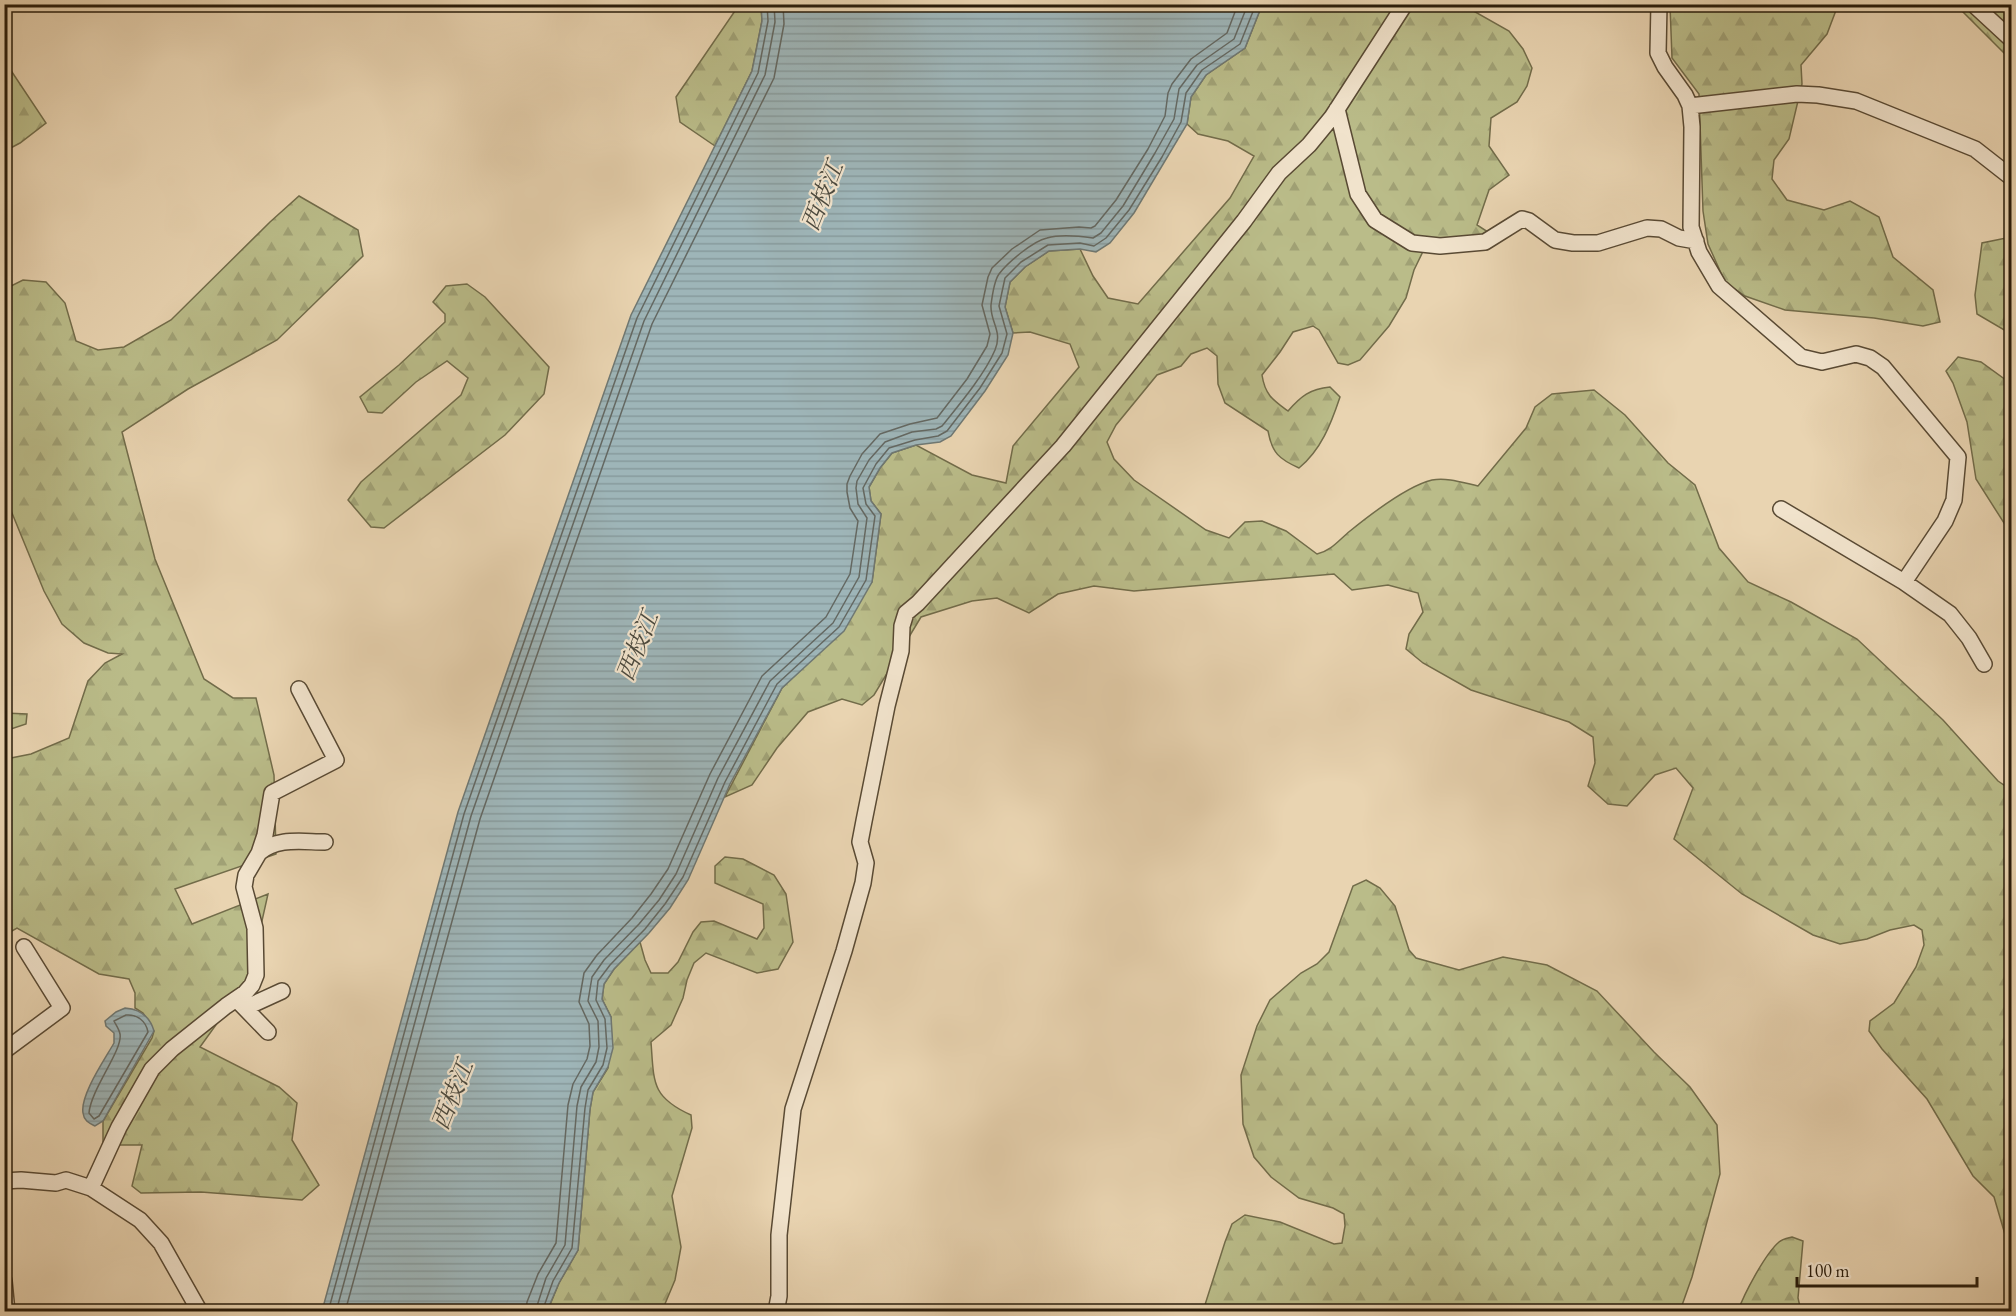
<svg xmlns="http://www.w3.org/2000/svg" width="2016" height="1316" font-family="'EB Garamond','Noto Serif SC',serif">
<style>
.forest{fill:url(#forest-firs);stroke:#726c4a;stroke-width:1.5}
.water{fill:url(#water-rules);stroke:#6f7873;stroke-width:1.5}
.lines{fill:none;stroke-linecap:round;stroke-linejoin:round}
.shore{stroke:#646862;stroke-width:1.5}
.minor-casing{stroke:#594a34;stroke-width:18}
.minor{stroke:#f1e3cc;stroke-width:15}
.labels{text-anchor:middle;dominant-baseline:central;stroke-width:4.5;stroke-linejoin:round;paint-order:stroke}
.water-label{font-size:24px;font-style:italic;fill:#4c4a3f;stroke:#f1e3cc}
</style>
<defs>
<pattern id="forest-firs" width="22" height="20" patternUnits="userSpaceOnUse" patternTransform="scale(1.5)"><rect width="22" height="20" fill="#babc89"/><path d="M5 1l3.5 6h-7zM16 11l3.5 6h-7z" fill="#a0a175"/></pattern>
<pattern id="water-rules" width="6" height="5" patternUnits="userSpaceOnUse" patternTransform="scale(1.5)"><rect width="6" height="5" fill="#9eb5b8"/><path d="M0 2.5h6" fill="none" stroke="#889b9d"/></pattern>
</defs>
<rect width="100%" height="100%" fill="#e9d4b1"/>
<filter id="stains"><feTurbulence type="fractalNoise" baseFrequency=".00333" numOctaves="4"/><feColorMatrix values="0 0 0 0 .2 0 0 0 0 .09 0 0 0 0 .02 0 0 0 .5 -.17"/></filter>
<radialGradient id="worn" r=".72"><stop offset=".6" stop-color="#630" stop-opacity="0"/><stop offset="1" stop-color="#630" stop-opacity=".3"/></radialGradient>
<path class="forest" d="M 1772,4 L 1775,9 L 1780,5 L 1838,5 L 1827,34 L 1801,65 L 1802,84 L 1789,139 L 1774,160 L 1772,179 L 1787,200 L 1824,210 L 1850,201 L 1879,217 L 1893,257 L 1933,290 L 1940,322 L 1923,326 L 1874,318 L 1785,310 L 1745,296 L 1725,282 L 1708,244 L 1703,211 L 1699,94 L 1672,58 L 1670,5 Z
M 739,5 L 761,5 L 762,21 L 752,71 L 715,146 L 680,122 L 676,97 Z
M 1262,5 L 1463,5 L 1509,31 L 1523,49 L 1532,68 L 1527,86 L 1517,102 L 1491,118 L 1489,146 L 1509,175 L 1489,190 L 1477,225 L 1491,234 L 1485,237 L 1429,239 L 1414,270 L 1406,298 L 1389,326 L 1360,360 L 1348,365 L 1338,363 L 1319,330 L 1313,326 L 1293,332 L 1280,352 L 1262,375 C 1265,395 1273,400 1288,411 C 1301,396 1310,389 1330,387 L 1340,397 C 1331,424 1321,450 1299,468 C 1279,459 1272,453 1268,431 L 1225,403 L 1218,384 L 1217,356 L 1207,348 L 1191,354 L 1181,366 L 1157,375 L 1116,425 L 1107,442 L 1114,459 L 1134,480 L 1206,530 L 1229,538 L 1245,522 L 1262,521 L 1286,531 L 1317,554 C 1331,551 1339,540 1350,531 C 1371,514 1407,486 1432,480 C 1447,477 1464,483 1478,486 L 1526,428 L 1535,407 L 1552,394 L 1594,390 L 1625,415 L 1668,463 L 1695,485 L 1719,548 L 1748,582 L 1791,602 L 1857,639 L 1943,720 L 1998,781 L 2011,790 L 2011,1255 L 1994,1197 L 1973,1176 L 1927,1099 L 1882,1049 L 1869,1031 L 1870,1021 L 1894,1003 L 1916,967 L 1924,945 L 1922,930 L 1914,925 L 1890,930 L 1867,939 L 1840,944 L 1813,935 L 1742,894 L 1674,839 L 1693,788 L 1676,768 L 1655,775 L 1627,806 L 1608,804 L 1588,786 L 1595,763 L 1593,737 L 1569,722 L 1471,690 L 1423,663 L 1406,649 L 1409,634 L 1423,612 L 1418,593 L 1388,585 L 1352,590 L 1334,574 L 1134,591 L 1094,586 L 1058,594 L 1029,613 L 997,598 L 972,601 L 921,617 L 874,695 L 862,705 L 842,699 L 808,712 L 777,748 L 752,785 L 725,797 L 782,688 L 811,660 L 872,582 L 881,514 L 871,501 L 869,487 L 880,468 L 892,453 L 916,445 L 972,475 L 1006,483 L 1013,446 L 1079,367 L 1070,344 L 1030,332 L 1013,333 L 1005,307 L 1010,282 L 1025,267 L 1049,251 L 1080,249 L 1093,276 L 1108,298 L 1138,304 L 1230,198 L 1254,156 L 1228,141 L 1198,134 L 1187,124 L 1191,97 L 1206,75 L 1245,48 Z
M 1956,5 L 2011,5 L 2011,60 Z
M 4,60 L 46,123 L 20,143 L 5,151 Z
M 299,196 L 358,230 L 363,256 L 277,340 L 188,389 L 122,432 L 155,559 L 204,679 L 233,698 L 256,698 L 274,775 L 276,854 L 175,889 L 192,924 L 268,894 L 249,979 L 200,1047 L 279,1087 L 297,1103 L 292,1140 L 319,1185 L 302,1200 L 201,1192 L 141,1193 L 132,1186 L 142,1145 L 103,1145 L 103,1121 L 152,1038 L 154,1031 L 143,1013 L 135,1008 L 135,993 L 129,979 L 99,974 L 17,928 L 5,935 L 4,762 L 11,758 L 31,754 L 69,738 L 88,681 L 105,663 L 122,654 L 108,653 L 84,643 L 62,624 L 44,591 L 5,496 L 5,289 L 23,280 L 46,282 L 65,303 L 76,341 L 98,350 L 124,347 L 171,320 L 270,222 Z
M 2006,238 L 2011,242 L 2011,334 L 1977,314 L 1975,295 L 1982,243 Z
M 467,284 L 485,297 L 549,367 L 544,394 L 505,435 L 384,528 L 371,527 L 348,500 L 361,482 L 461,395 L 468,378 L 447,361 L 416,382 L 382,413 L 368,412 L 360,397 L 399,365 L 445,322 L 445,314 L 433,302 L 446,286 Z
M 1958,357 L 1981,362 L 2006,380 L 2011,381 L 2011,534 L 1976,479 L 1967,422 L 1953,383 L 1946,371 Z
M 4,713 L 27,714 L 26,724 L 5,731 Z
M 725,857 L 743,859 L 774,875 L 786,894 L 793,942 L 778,969 L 757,973 L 706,953 L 694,963 L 687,980 L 683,998 L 671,1025 L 651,1042 C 654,1082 651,1097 691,1115 L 692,1128 L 672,1196 L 681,1247 L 675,1280 L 662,1311 L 547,1312 L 559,1283 L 578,1250 L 590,1109 L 593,1092 L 608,1068 L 611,1017 L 602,999 L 604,984 L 614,969 L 640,942 L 645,960 L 651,973 L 668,973 L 678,962 L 693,932 L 701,922 L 714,921 L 757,939 L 764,928 L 763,904 L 715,883 L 715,866 Z
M 1366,880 L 1380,888 L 1395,906 L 1409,950 L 1416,958 L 1459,970 L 1503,957 L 1547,965 L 1597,991 L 1654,1052 L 1690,1087 L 1717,1125 L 1720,1174 L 1692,1277 L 1680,1311 L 1203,1311 L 1225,1242 L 1232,1224 L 1245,1215 L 1280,1222 L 1334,1244 L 1342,1243 L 1345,1226 L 1344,1214 L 1333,1208 L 1299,1198 L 1271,1177 L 1254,1157 L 1243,1124 L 1241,1075 L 1257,1026 L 1270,1000 L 1301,973 L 1317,964 L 1329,952 L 1353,886 Z
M 1792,1237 L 1803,1241 L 1798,1298 L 1801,1311 L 1738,1311 C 1744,1294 1765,1254 1779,1242 C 1782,1239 1788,1238 1792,1237 Z"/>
<path class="water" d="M 761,5 L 1262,5 L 1245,48 L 1206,75 L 1191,97 L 1187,124 L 1134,213 L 1110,243 L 1096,252 L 1080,249 L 1049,251 L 1025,267 L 1010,282 L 1005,307 L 1013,333 L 1008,355 L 985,391 L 951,436 L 940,442 L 916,445 L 892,453 L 880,468 L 869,487 L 871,501 L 881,514 L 872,582 L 844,631 L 782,688 L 730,784 L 688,880 L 670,908 L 649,933 L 614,969 L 604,984 L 602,999 L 611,1017 L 613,1048 L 608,1067 L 593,1092 L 590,1109 L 578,1250 L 559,1283 L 547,1311 L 322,1311 L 458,812 L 631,315 L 752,71 L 762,21 Z
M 125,1008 C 140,1009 150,1017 154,1031 L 103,1121 L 95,1126 C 89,1123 84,1121 83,1113 C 80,1095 105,1059 114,1043 L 114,1033 L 106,1026 L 105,1021 L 116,1012 Z"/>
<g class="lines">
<path class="shore" d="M 126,1015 C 137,1014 146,1021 148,1032 L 99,1116 L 94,1119 L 89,1113 C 91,1089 123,1050 120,1034 C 119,1029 116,1025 114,1021 Z
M 328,1312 L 464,814 L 637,318 L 758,73 L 768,21 L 767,4
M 336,1312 L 471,816 L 644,321 L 765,75 L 775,22 L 774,4
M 345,1312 L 480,819 L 652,324 L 774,78 L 784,24 L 783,4
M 526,1312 L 527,1302 L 538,1274 L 556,1243 L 568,1105 L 573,1084 L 587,1059 L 590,1046 L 589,1024 L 579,1002 L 584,973 L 597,955 L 632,918 L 651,894 L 668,869 L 710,774 L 762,676 L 826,617 L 850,574 L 858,521 L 850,508 L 847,492 L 847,484 L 850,476 L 862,454 L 880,434 L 910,424 L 937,418 L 967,379 L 987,346 L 990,334 L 982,305 L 988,277 L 992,268 L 1012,249 L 1040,230 L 1079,227 L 1091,228 L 1095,226 L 1116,200 L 1148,149 L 1165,116 L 1168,93 L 1172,84 L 1191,59 L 1227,33 L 1238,4
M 535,1312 L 546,1278 L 565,1245 L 577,1106 L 581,1087 L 596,1062 L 599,1047 L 598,1021 L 588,1001 L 592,977 L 604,960 L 639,924 L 659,900 L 676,874 L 718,778 L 770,681 L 833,623 L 859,577 L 867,518 L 858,504 L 856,488 L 857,481 L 869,460 L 885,442 L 912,432 L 936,429 L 942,426 C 959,405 985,374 995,350 C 1003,331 990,322 991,305 C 992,297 994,281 999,274 C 1007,263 1033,241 1047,238 C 1061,234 1079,236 1093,238 L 1101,233 L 1123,206 L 1155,153 L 1174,119 L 1179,89 L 1197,65 L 1234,39 L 1248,4
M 542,1312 L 553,1281 L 572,1248 L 585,1108 L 588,1090 L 603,1065 L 607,1048 L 605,1019 L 596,1000 L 598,981 L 610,965 L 645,929 L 665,904 L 683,877 L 725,782 L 777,684 L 839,627 L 866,580 L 875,516 L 866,504 L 863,488 L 876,464 L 889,448 L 915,440 L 938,436 L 947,431 L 980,388 L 1002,353 L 1007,334 L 999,306 L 1005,278 L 1021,262 L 1048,245 L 1080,243 L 1094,246 L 1106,238 L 1129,210 L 1162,157 L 1181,122 L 1186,93 L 1202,70 L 1240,44 L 1256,4"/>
<g class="minor-casing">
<path id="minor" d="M 1659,4 L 1658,53 L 1665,67 L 1685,95 L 1690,106 L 1692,127 L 1691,227 L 1699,252 L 1719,286 L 1801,357 L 1822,362 L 1856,354 L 1870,358 L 1883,367 L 1958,457 L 1954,500 L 1945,521 L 1904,582
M 1973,4 L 2012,40
M 1690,106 L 1797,94 L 1818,95 L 1856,101 L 1975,149 L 2012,178
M 1337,109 L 1358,194 L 1375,220 L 1412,243 L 1440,246 L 1485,242 L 1522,219 L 1529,221 L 1555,240 L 1573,243 L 1598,243 L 1647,228 L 1661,229 L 1679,238 L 1696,241
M 1781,509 L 1904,582 L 1950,614 L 1969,638 L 1984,664
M 259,853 C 277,837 302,842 325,842
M 236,999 L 268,1032
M 245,1008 L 282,991
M 4,1051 L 62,1008 L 24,947
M 4,1181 L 21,1180 L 56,1183 L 66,1180 L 91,1188 L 140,1220 L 161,1243 L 200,1312
M 91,1188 L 119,1127 L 152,1069 L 172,1049 L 226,1006 L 245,993 L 252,985 L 256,975 L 255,928 L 244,887 L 246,875 L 259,853 L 265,835 L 272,793 L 336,760 L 299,689
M 4,1281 L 7,1312
M 776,1312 L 779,1296 L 779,1235 L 793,1109 L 844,951 L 863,883 L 866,863 L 860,842 L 864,821 L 887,706 L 901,651 L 902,626 L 906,613 L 918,603 L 1063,446 L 1244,221 L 1279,173 L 1309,145 L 1332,117 L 1405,4"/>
</g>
<use href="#minor" class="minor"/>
</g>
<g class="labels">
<g class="water-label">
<text transform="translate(822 196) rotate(-68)">西枝江</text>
<text transform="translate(637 646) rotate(-68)">西枝江</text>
<text transform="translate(452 1095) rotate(-68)">西枝江</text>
</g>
</g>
<rect width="2016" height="1316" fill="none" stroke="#e9d4b1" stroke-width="24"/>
<rect x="6" y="6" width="2004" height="1304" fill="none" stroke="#291c0b" stroke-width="3"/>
<rect x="12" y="12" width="1992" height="1292" fill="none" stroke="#291c0b" stroke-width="1.5"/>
<path d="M1797 1277v9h180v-9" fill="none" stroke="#291c0b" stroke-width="3"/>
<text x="1806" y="1277" font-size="18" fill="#291c0b" stroke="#f1e3cc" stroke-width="4.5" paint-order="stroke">100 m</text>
<rect width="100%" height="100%" filter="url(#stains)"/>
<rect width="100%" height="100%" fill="url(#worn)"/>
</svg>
